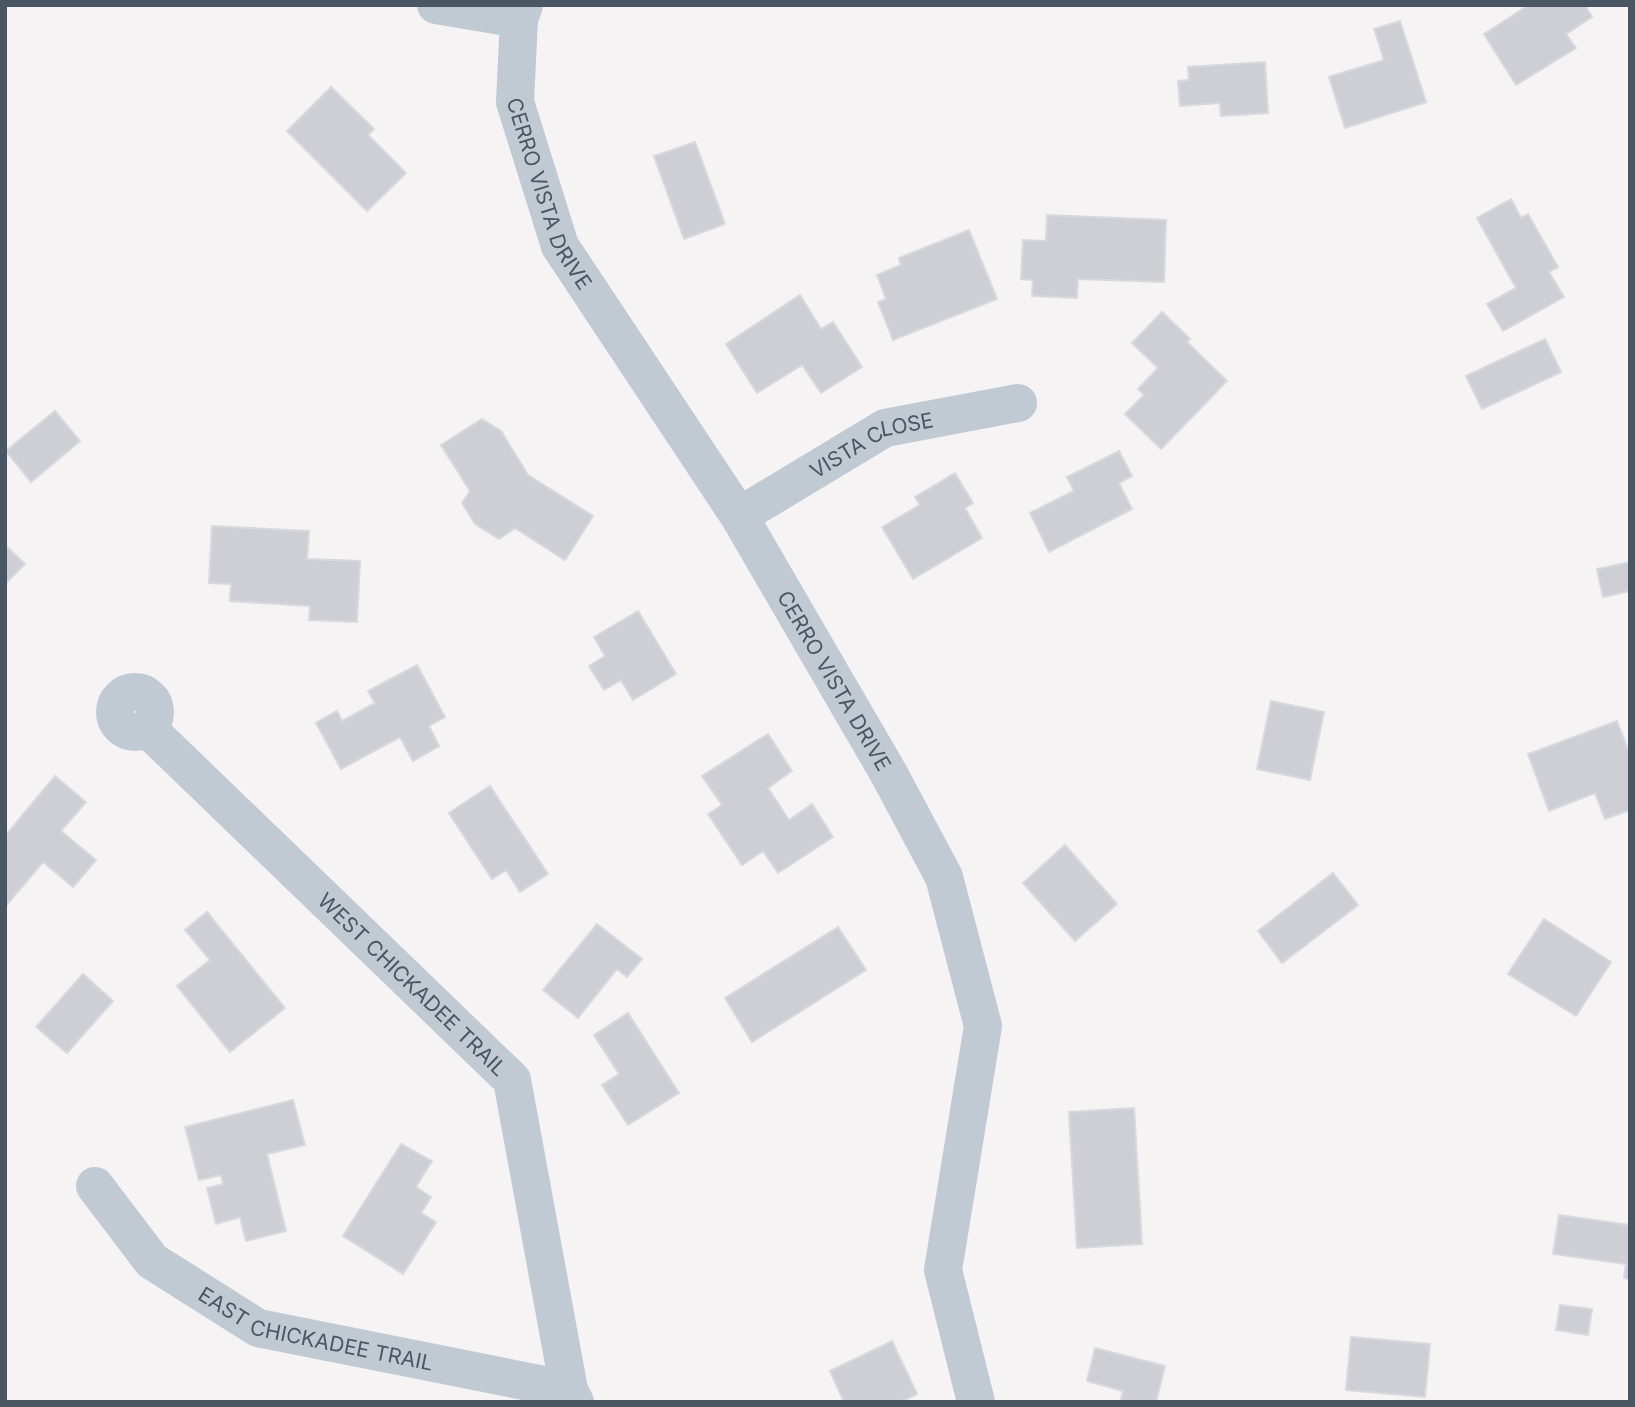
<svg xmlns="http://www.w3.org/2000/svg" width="1635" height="1407" font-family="Inter,sans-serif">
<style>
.building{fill:#cdcfd5;stroke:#d7d9de;stroke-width:2}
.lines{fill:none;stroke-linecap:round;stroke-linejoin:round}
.minor{stroke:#c1cad2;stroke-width:38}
.labels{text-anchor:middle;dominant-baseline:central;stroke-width:6;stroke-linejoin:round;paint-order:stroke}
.street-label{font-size:21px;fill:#4a5661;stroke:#fff}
</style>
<rect width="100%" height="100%" fill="#f5f3f3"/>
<path class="building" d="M 1529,5 L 1585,5 L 1592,17 L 1566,34 L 1576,48 L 1516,85 L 1484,34 Z
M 1400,21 L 1426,102 L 1345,128 L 1329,77 L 1384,60 L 1374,29 Z
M 1265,62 L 1268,113 L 1221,116 L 1220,103 L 1180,106 L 1178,81 L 1189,80 L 1188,67 Z
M 331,87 L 374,129 L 368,135 L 406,173 L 367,211 L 287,131 Z
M 695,142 L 725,224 L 684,239 L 654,156 Z
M 1511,199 L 1521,218 L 1528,214 L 1558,267 L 1549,272 L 1564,297 L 1503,331 L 1487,304 L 1516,288 L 1477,218 Z
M 1047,215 L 1166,220 L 1164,282 L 1078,279 L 1077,298 L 1032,296 L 1033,280 L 1021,279 L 1023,240 L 1046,241 Z
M 969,230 L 997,299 L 893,340 L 878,302 L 886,299 L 877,275 L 901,265 L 899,258 Z
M 800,295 L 821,329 L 833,322 L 862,367 L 821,393 L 802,365 L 757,393 L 726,344 Z
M 1162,312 L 1190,339 L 1187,342 L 1227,381 L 1161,449 L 1125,414 L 1144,395 L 1138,389 L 1158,368 L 1132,343 Z
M 1545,339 L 1561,372 L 1482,409 L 1466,376 Z
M 55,411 L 80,441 L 31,482 L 6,451 Z
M 482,419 L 501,431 L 528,475 L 593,516 L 565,560 L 515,528 L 499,539 L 475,524 L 462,503 L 470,491 L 441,445 Z
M 1119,451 L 1132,476 L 1119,483 L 1132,509 L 1049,552 L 1030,513 L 1074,491 L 1067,477 Z
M 955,473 L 973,503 L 965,508 L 982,538 L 913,579 L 882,527 L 920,505 L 915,497 Z
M 212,526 L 309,531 L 307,559 L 360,561 L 357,622 L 309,620 L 310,606 L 230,601 L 231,584 L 209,583 Z
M 5,545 L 25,564 L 5,584 Z
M 1630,562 L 1630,591 L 1603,597 L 1597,569 Z
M 638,611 L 676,674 L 633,700 L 621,680 L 604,690 L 589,666 L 605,656 L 594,637 Z
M 417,665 L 445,717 L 429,726 L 439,746 L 413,761 L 400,737 L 341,769 L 316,723 L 337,711 L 342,721 L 375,703 L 368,691 Z
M 1271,701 L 1324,712 L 1310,780 L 1257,769 Z
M 1617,721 L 1630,755 L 1630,810 L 1605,819 L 1595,793 L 1549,811 L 1528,754 Z
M 768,734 L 792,771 L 768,788 L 789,820 L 812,804 L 833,837 L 778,873 L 763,851 L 742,865 L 708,814 L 722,805 L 702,776 Z
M 55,776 L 86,802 L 61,831 L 96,860 L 73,887 L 43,862 L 5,907 L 5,836 Z
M 490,786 L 548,874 L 520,892 L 506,870 L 492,879 L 449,813 Z
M 1065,845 L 1117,904 L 1075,941 L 1023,883 Z
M 1333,873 L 1358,905 L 1282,963 L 1258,931 Z
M 207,912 L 285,1008 L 230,1052 L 177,986 L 210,960 L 185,930 Z
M 1544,919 L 1611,962 L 1576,1016 L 1508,974 Z
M 597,924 L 642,959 L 627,977 L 617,969 L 578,1018 L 543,990 Z
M 838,927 L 866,970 L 752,1042 L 725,998 Z
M 83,974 L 113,1001 L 67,1053 L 36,1027 Z
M 628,1013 L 679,1093 L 628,1125 L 602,1085 L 619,1074 L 594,1035 Z
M 293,1100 L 305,1145 L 267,1154 L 286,1231 L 246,1241 L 240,1217 L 216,1224 L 207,1188 L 223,1184 L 221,1175 L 199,1180 L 185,1127 Z
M 1134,1108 L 1142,1244 L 1077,1248 L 1069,1112 Z
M 401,1144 L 432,1161 L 416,1187 L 431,1197 L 421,1213 L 436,1222 L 403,1274 L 343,1236 Z
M 1559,1215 L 1630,1225 L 1630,1279 L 1624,1278 L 1626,1264 L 1553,1254 Z
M 1560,1305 L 1592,1309 L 1588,1335 L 1556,1330 Z
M 1351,1337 L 1430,1344 L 1425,1397 L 1346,1390 Z
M 892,1341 L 917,1394 L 901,1402 L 844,1402 L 830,1371 Z
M 1095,1348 L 1165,1366 L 1156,1402 L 1120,1402 L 1123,1391 L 1087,1381 Z"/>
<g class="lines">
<g class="minor">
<path d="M 436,5 L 519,19"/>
<path id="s1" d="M 524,5 L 519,19 L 515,102 L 560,246 L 739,516 L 889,774 L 944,877 L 983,1026 L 943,1270 L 976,1402"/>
<path id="s2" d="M 739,516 L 885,428 L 1018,403"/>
<circle cx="135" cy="712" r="20"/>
<path id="s3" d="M 147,728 L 512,1080 L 569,1390 L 575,1402"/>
<path id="s4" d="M 95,1186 L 152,1261 L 258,1328 L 569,1390"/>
</g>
</g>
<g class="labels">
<g class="street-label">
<text stroke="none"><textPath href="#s1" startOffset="196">CERRO VISTA DRIVE</textPath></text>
<text stroke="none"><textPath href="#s2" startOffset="152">VISTA CLOSE</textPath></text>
<text stroke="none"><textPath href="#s1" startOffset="763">CERRO VISTA DRIVE</textPath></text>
<text stroke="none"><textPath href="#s3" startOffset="369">WEST CHICKADEE TRAIL</textPath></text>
<text stroke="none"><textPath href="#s4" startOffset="275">EAST CHICKADEE TRAIL</textPath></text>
</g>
</g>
<rect width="1635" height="1407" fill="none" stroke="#4a5661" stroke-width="14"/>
</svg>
